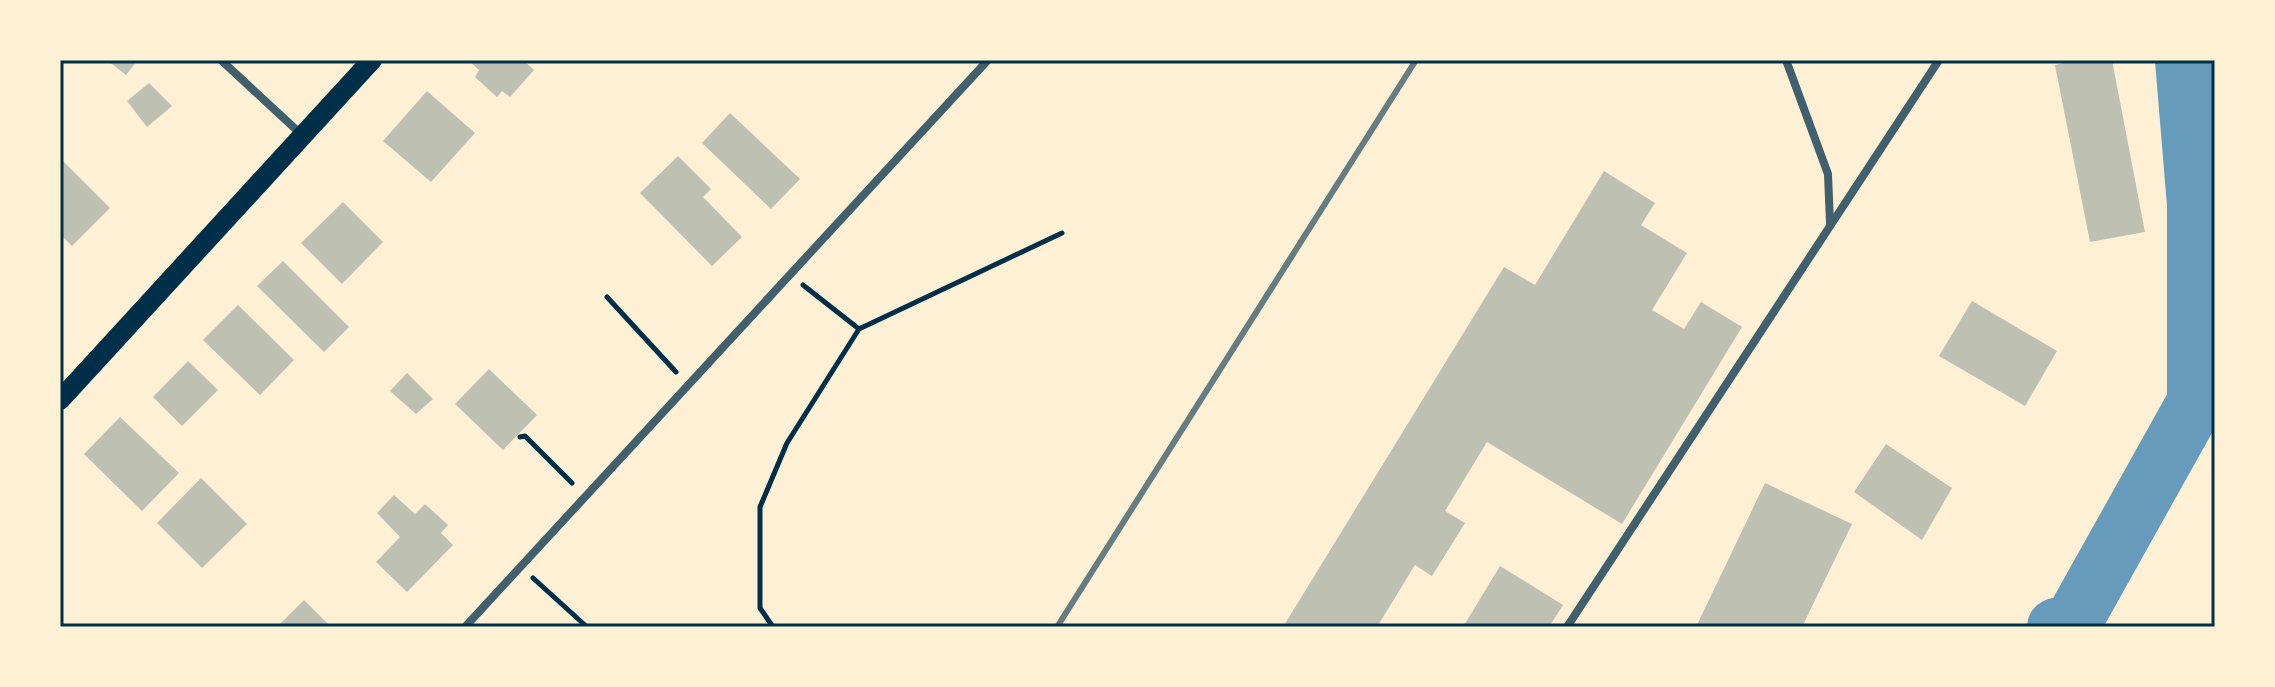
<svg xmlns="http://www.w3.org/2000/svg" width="2275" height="687" font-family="'Work Sans',sans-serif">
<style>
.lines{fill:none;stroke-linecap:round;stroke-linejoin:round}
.river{stroke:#669bbc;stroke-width:58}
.building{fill:#bec0b2}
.path{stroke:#003049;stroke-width:5}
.minor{stroke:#3f606c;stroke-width:8}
.primary{stroke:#003049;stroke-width:20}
.rail{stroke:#657d81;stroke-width:6}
.neatline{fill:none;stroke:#003049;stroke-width:3}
</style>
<rect width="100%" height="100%" fill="#fdf0d5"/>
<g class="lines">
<path class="river" d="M 2056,627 L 2073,622 L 2196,402 L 2196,205 L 2184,60"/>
</g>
<path class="building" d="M 107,60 L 138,60 L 126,75 Z
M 468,60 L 523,60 L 534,70 L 510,97 L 502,91 L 497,97 L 475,77 L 479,70 Z
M 2081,60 L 2112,60 L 2145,232 L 2090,242 L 2055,65 Z
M 149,83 L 172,106 L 147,127 L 127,101 Z
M 427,91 L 475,133 L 431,182 L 383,141 Z
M 730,113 L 800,179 L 771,209 L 702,143 Z
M 678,156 L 711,189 L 703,197 L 742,237 L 712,266 L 640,193 Z
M 63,161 L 110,208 L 72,246 L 60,234 Z
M 1604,171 L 1655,203 L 1641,225 L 1687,253 L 1652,310 L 1684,329 L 1701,302 L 1742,327 L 1622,524 L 1487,442 L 1445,511 L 1465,523 L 1432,576 L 1415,565 L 1377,627 L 1283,627 L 1504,267 L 1535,285 Z
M 343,202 L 383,242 L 342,284 L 301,243 Z
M 283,261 L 349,327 L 324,352 L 257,286 Z
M 1972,301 L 2057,351 L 2025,406 L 1939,356 Z
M 238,305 L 294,360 L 260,395 L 203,340 Z
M 188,361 L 218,390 L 182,426 L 153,397 Z
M 489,369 L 537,415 L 503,450 L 455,404 Z
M 407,373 L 433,399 L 416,414 L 390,391 Z
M 120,417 L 179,473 L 142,511 L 84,454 Z
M 1886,444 L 1952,488 L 1922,540 L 1854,492 Z
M 201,478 L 247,524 L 202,568 L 157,523 Z
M 1765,483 L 1852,524 L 1802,627 L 1696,627 Z
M 394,495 L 415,514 L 425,504 L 448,525 L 441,533 L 453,545 L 407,592 L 376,562 L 400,537 L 377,513 Z
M 1500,566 L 1563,605 L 1549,627 L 1463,627 Z
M 304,600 L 331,627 L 277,627 Z"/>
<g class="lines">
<path class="path" d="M 607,297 L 676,372
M 859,329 L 1062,233
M 520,437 L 525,436 L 572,483
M 533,578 L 587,627
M 773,627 L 760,608 L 760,507 L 787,443 L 859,329 L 803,285"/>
<path class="minor" d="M 221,60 L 303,136
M 1786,60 L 1828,174 L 1830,223
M 465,627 L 988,60
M 1567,627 L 1939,60"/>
<path class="primary" d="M 60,400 L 372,60"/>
<path class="rail" d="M 1057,627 L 1416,60"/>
</g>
<rect width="2275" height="687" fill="none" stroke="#fdf0d5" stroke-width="124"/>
<rect x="62" y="62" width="2151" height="563" class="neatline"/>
</svg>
